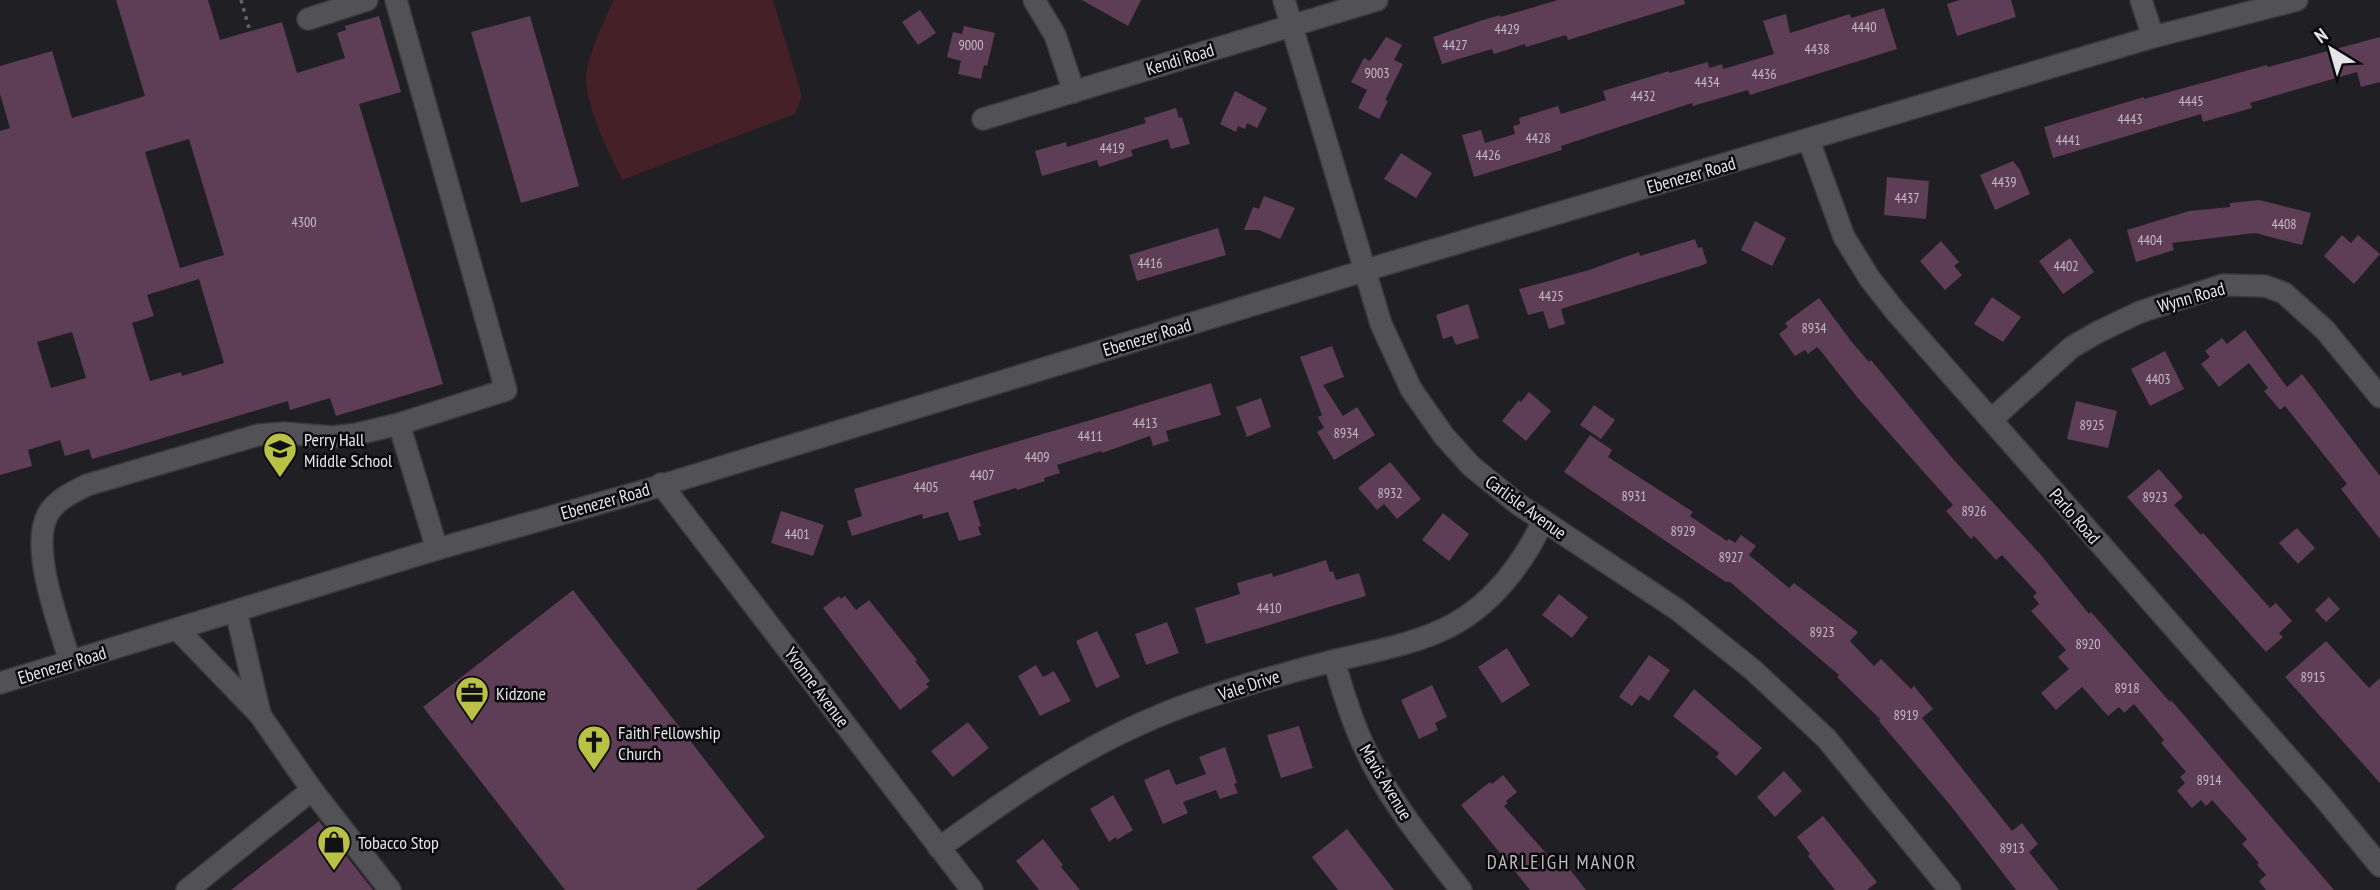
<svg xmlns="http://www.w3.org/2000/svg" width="2380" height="890" font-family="'PT Sans Narrow',sans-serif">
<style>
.green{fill:#462027}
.building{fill:#5e3d57;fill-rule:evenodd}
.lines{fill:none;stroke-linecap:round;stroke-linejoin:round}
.minor-casing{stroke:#3a393c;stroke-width:24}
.path{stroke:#646366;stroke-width:3.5;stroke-dasharray:3.5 5;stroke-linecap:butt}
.minor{stroke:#525156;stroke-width:21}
.labels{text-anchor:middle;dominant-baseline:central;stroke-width:5;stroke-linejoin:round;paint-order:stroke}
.number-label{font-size:14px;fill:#c3bac3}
.street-label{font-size:18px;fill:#e5e4e7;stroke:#0a090b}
.poi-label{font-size:18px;fill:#e5e4e7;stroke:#0a090b;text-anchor:start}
.neighbourhood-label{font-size:19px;letter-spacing:2px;fill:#bfbdc2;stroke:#0a090b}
</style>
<rect width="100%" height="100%" fill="#201f23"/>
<path class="green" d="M 614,0 L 773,0 L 802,96 L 795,114 L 622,180 C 608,150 590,117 586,83 C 584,64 605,17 614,0 Z"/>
<path class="building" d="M 116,0 L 208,0 L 220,40 L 282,22 L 297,73 L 345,58 L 337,33 L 346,30 L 345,26 L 379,16 L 401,92 L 359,104 L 443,384 L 336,416 L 330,398 L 290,410 L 288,401 L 92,459 L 89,449 L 65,456 L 60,440 L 28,450 L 32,466 L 0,475 L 0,131 L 10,128 L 0,94 L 0,66 L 52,51 L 72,118 L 145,96 ZM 189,139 L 224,255 L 180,268 L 145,152 ZM 199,279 L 224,363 L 182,376 L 181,372 L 150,381 L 132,323 L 154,316 L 147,295 ZM 72,332 L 86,378 L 51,388 L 37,342 Z
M 1082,0 L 1141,0 L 1128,26 Z
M 1558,0 L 1684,0 L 1685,4 L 1568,40 L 1566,35 L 1526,47 L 1525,44 L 1494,54 L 1492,49 L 1442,64 L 1433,37 L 1483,20 L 1500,15 L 1500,17 Z
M 1960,0 L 2011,0 L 2016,17 L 1957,36 L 1947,4 Z
M 1884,8 L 1897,49 L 1750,95 L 1748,90 L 1693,106 L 1692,103 L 1561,146 L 1562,150 L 1474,177 L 1462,135 L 1481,130 L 1485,143 L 1515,134 L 1513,126 L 1520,124 L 1519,118 L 1558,106 L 1561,114 L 1606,100 L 1603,91 L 1669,71 L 1669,73 L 1708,62 L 1709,68 L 1722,64 L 1723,69 L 1774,54 L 1763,21 L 1786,14 L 1790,33 L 1850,14 L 1851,18 Z
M 920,10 L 936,33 L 918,45 L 902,22 Z
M 530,16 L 579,186 L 521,203 L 471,32 Z
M 964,26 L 995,33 L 987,66 L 984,65 L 981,79 L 958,74 L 961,61 L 947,57 L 953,32 L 962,34 Z
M 1386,37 L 1402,45 L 1394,60 L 1403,64 L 1385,100 L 1388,101 L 1379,119 L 1358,108 L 1367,90 L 1351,82 L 1364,58 L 1370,61 Z
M 2380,37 L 2380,82 L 2361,87 L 2357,72 L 2250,103 L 2252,108 L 2203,122 L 2201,114 L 2053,158 L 2044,127 L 2144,97 L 2144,99 L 2267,65 L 2268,67 Z
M 1235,91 L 1267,108 L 1257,128 L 1247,123 L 1245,129 L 1238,126 L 1236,132 L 1220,124 Z
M 1176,108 L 1179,118 L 1182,117 L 1190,144 L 1171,149 L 1168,139 L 1131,150 L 1133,156 L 1099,167 L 1097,160 L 1042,176 L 1035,151 L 1066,142 L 1067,147 L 1146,123 L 1144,118 Z
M 1401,153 L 1432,173 L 1416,198 L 1384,179 Z
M 2013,161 L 2020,170 L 2030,194 L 1995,210 L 1980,175 Z
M 1887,177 L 1929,181 L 1926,219 L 1884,215 Z
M 1264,196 L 1295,208 L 1280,239 L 1259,230 L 1244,230 L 1253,207 L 1259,209 Z
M 2259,200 L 2311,213 L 2302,245 L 2255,233 L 2172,243 L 2174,250 L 2136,262 L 2127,230 L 2189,211 L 2230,207 L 2230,203 Z
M 1755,221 L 1786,238 L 1772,266 L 1741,250 Z
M 1218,228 L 1226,255 L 1137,281 L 1129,255 Z
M 2342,235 L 2351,243 L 2358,235 L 2380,254 L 2354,284 L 2324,256 Z
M 2070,238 L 2094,272 L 2063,294 L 2039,261 Z
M 1695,239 L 1698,248 L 1702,247 L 1707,263 L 1703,265 L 1561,309 L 1565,324 L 1549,329 L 1543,311 L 1528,315 L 1519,289 L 1589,270 L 1639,252 L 1640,256 Z
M 1941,241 L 1959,262 L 1954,266 L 1962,275 L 1945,290 L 1920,261 Z
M 1992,297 L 2021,317 L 2003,342 L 1974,324 Z
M 1819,298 L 1851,341 L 1869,362 L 1871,360 L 1953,459 L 2041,555 L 2089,614 L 2091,612 L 2170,702 L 2171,700 L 2334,890 L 2266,890 L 2259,881 L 2266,875 L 2257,865 L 2259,863 L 2242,844 L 2247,839 L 2212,800 L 2206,806 L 2201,800 L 2192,808 L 2177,791 L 2185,783 L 2180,777 L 2186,772 L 2161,743 L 2164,740 L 2134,704 L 2124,713 L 2119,707 L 2108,716 L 2082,687 L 2056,710 L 2041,693 L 2069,669 L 2058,657 L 2066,650 L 2031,611 L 2039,604 L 2033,596 L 2037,593 L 2002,555 L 1996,560 L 1974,536 L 1971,539 L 1946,511 L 1953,505 L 1857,397 L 1820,350 L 1817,347 L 1808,354 L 1805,350 L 1795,356 L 1779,334 L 1788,327 L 1785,323 Z
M 1468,304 L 1479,338 L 1456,345 L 1452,336 L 1443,339 L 1436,315 Z
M 2245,330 L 2287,387 L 2302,374 L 2380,476 L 2380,539 L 2341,489 L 2347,484 L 2285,406 L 2280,410 L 2264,391 L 2268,388 L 2249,363 L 2219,387 L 2201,364 L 2210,357 L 2205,351 L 2222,338 L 2227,344 Z
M 1332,346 L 1344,377 L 1323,385 L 1343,416 L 1357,407 L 1375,435 L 1334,460 L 1317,432 L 1324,428 L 1318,417 L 1322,415 L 1300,357 Z
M 2165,351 L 2184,389 L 2150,406 L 2131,369 Z
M 1211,383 L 1221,415 L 1166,431 L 1169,441 L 1153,446 L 1150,436 L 1102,453 L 1101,451 L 1057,465 L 1060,473 L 1044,478 L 1045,481 L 1017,490 L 1016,488 L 973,501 L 981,526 L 978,527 L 981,535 L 959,541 L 948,512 L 923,519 L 922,514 L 852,536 L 847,521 L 862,516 L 854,489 L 1101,417 Z
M 1529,392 L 1551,411 L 1526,441 L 1502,421 L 1519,400 L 1521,402 Z
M 1261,398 L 1271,427 L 1247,437 L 1236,407 Z
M 2076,401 L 2117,411 L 2108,448 L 2067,439 Z
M 1594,405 L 1615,420 L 1601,439 L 1580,425 Z
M 1590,435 L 1612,450 L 1608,457 L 1693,512 L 1690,516 L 1727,541 L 1729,539 L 1735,543 L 1741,535 L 1756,546 L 1749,555 L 1789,588 L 1794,583 L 1858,632 L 1850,641 L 1874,666 L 1881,659 L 1911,689 L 1914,686 L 1933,709 L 1922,718 L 2012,831 L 2022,823 L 2038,844 L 2029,852 L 2059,890 L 2016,890 L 1951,806 L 1879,721 L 1880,719 L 1837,677 L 1839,675 L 1730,582 L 1726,582 L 1564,472 Z
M 1390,462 L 1421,499 L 1397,519 L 1384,504 L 1377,510 L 1358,488 Z
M 2159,469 L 2183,497 L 2174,505 L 2201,535 L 2203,533 L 2270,608 L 2276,603 L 2292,621 L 2279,633 L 2283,637 L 2266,652 L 2127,497 Z
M 781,511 L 824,525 L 813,556 L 771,543 Z
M 1443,513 L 1469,534 L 1449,561 L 1422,540 Z
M 2297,528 L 2315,548 L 2298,564 L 2279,543 Z
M 1326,560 L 1330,572 L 1333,571 L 1336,580 L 1359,573 L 1366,596 L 1206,644 L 1195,608 L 1240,594 L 1237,583 L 1272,573 L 1273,577 Z
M 573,590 L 765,837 L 696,890 L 565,890 L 423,707 Z
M 1559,594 L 1588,617 L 1572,638 L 1542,615 Z
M 839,596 L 841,599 L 845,596 L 856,610 L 869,600 L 917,660 L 915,661 L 930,681 L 926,684 L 929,687 L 900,710 L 823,608 Z
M 2329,597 L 2340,609 L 2326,622 L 2315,610 Z
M 1167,622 L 1179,653 L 1146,665 L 1135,634 Z
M 1097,631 L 1120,677 L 1096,688 L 1076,641 Z
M 2326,641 L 2369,688 L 2380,678 L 2380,783 L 2285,677 Z
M 1507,648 L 1530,685 L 1502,703 L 1478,667 Z
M 1649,655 L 1670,670 L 1649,701 L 1640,695 L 1632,706 L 1619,697 Z
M 1036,665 L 1043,677 L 1054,671 L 1071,701 L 1040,716 L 1018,676 Z
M 1432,685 L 1447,717 L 1435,723 L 1438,730 L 1419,739 L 1401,700 Z
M 1694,689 L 1762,748 L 1736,776 L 1716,757 L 1719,753 L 1673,716 Z
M 968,722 L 989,748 L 953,777 L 931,751 Z
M 1299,726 L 1313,768 L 1281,778 L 1267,735 Z
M 1225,747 L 1237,783 L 1234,784 L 1238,793 L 1220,799 L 1216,790 L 1183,802 L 1188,813 L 1163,824 L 1144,780 L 1169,769 L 1176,785 L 1206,774 L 1199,757 Z
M 1784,771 L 1802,791 L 1775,817 L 1757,797 Z
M 1503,775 L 1517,792 L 1506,801 L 1508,803 L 1504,806 L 1562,871 L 1568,867 L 1586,890 L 1530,890 L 1461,805 L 1490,782 L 1492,784 Z
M 1113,795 L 1133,830 L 1117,840 L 1116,837 L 1109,842 L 1090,809 Z
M 1823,816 L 1877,882 L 1867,890 L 1835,890 L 1808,856 L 1810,854 L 1797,837 Z
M 319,821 L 373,890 L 231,890 Z
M 1347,829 L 1394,890 L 1338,890 L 1312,857 Z
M 1043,839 L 1063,865 L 1061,867 L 1080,890 L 1039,890 L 1016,861 Z"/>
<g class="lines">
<g class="minor-casing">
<path id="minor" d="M 396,0 L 506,390 L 399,424
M 1034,0 L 1055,35 L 1074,92
M 1284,0 L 1381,324 L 1411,389 L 1444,436 L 1471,466 L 1518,504 L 1678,610 L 1753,670 L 1826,738 L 1950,890
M 2141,0 L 2153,37
M 308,19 L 367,0
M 983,119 L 1377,0
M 1809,141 L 1844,237 L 1870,279 L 1896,312 L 2324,798 L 2380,866
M 1992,419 L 2072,347 L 2098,332 L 2140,312 L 2223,285 L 2265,286 L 2284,293 L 2325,330 L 2380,397
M 661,484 L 972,890
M 236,611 L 260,714
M 178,630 L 260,715 L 312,790 L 187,890
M 1334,661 C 1345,699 1357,737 1377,772 C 1400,814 1432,852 1461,890
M 70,662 C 60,626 29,548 48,514 C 56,500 73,492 87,485 L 258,435 L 284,433 L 332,437 L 357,434 L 399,424 L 437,549
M 0,683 L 437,549 L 643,491 L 1383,265 L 2153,37 L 2297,0
M 312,790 L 390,890
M 939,848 C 1008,798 1077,750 1156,717 C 1213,693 1273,676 1333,661 C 1373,651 1418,644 1454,624 C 1494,602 1524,562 1543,521"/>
</g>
<path class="path" d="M 241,0 L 249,28"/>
<use href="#minor" class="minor"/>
</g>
<defs>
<g id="school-pin" transform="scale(1.75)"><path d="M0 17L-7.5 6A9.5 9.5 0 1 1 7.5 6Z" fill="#b9c146" stroke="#0a090b"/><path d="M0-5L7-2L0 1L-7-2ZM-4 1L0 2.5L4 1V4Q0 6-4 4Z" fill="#111"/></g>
<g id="office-pin" transform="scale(1.75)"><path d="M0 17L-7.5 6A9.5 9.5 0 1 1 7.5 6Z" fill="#b9c146" stroke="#0a090b"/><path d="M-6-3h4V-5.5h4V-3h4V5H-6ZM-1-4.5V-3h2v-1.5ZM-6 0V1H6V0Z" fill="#111"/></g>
<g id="church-pin" transform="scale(1.75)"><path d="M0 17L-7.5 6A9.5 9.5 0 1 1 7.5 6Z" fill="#b9c146" stroke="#0a090b"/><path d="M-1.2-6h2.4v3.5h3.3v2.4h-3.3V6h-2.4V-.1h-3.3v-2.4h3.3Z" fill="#111"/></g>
<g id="shop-pin" transform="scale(1.75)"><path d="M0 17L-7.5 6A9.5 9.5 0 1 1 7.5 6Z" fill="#b9c146" stroke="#0a090b"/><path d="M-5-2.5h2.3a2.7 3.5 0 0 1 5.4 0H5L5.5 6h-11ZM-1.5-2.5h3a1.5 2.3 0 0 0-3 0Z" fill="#111"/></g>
</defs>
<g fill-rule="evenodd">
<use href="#school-pin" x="280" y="449"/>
<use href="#office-pin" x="472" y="693"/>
<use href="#church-pin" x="594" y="742"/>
<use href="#shop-pin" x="334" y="842"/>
</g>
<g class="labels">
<g class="number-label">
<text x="1864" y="27">4440</text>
<text x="1507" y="29">4429</text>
<text x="971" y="45">9000</text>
<text x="1455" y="45">4427</text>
<text x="1817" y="49">4438</text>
<text x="1377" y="73">9003</text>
<text x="1764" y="74">4436</text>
<text x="1707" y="82">4434</text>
<text x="1643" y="96">4432</text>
<text x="2191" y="101">4445</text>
<text x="2130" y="119">4443</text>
<text x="1538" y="138">4428</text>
<text x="2068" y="140">4441</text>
<text x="1112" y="148">4419</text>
<text x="1488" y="155">4426</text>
<text x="2004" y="182">4439</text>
<text x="1907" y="198">4437</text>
<text x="304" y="222">4300</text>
<text x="2284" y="224">4408</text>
<text x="2150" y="240">4404</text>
<text x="1150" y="263">4416</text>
<text x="2066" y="266">4402</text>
<text x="1551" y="296">4425</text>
<text x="1814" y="328">8934</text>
<text x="2158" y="379">4403</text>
<text x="1145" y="423">4413</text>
<text x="2092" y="425">8925</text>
<text x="1346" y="433">8934</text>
<text x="1090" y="436">4411</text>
<text x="1037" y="457">4409</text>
<text x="982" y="475">4407</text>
<text x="926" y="487">4405</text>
<text x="1390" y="493">8932</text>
<text x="1634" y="496">8931</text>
<text x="2155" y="497">8923</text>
<text x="1974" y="511">8926</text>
<text x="1683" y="531">8929</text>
<text x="797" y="534">4401</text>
<text x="1731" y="557">8927</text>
<text x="1269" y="608">4410</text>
<text x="1822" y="632">8923</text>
<text x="2088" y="644">8920</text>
<text x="2313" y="677">8915</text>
<text x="2127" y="688">8918</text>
<text x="1906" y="715">8919</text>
<text x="2209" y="780">8914</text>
<text x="2012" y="848">8913</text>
</g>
<g class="street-label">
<text transform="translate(1180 59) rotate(-17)">Kendi Road</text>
<text transform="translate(1691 175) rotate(-16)">Ebenezer Road</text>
<text transform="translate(2191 297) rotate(-16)">Wynn Road</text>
<text transform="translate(1147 337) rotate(-17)">Ebenezer Road</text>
<text transform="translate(605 501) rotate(-16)">Ebenezer Road</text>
<text transform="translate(1526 507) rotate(36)">Carlisle Avenue</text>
<text transform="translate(2075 516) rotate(49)">Parlo Road</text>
<text transform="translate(62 665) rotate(-17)">Ebenezer Road</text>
<text transform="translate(1249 685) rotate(-18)">Vale Drive</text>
<text transform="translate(817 687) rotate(53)">Yvonne Avenue</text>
<text transform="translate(1386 782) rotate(59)">Mavis Avenue</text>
</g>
<g class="poi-label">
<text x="304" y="439">Perry Hall<tspan x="304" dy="21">Middle School</tspan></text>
<text x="496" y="693">Kidzone</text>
<text x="618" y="732">Faith Fellowship<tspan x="618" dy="21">Church</tspan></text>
<text x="358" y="842">Tobacco Stop</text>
</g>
<g class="neighbourhood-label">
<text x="1562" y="862">DARLEIGH MANOR</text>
</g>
</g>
<g transform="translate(2331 49) rotate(323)" stroke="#0a090b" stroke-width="5" paint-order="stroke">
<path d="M0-5L12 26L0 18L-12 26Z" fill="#e5e4e7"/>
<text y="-10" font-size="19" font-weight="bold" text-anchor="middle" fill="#e5e4e7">N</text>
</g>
</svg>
